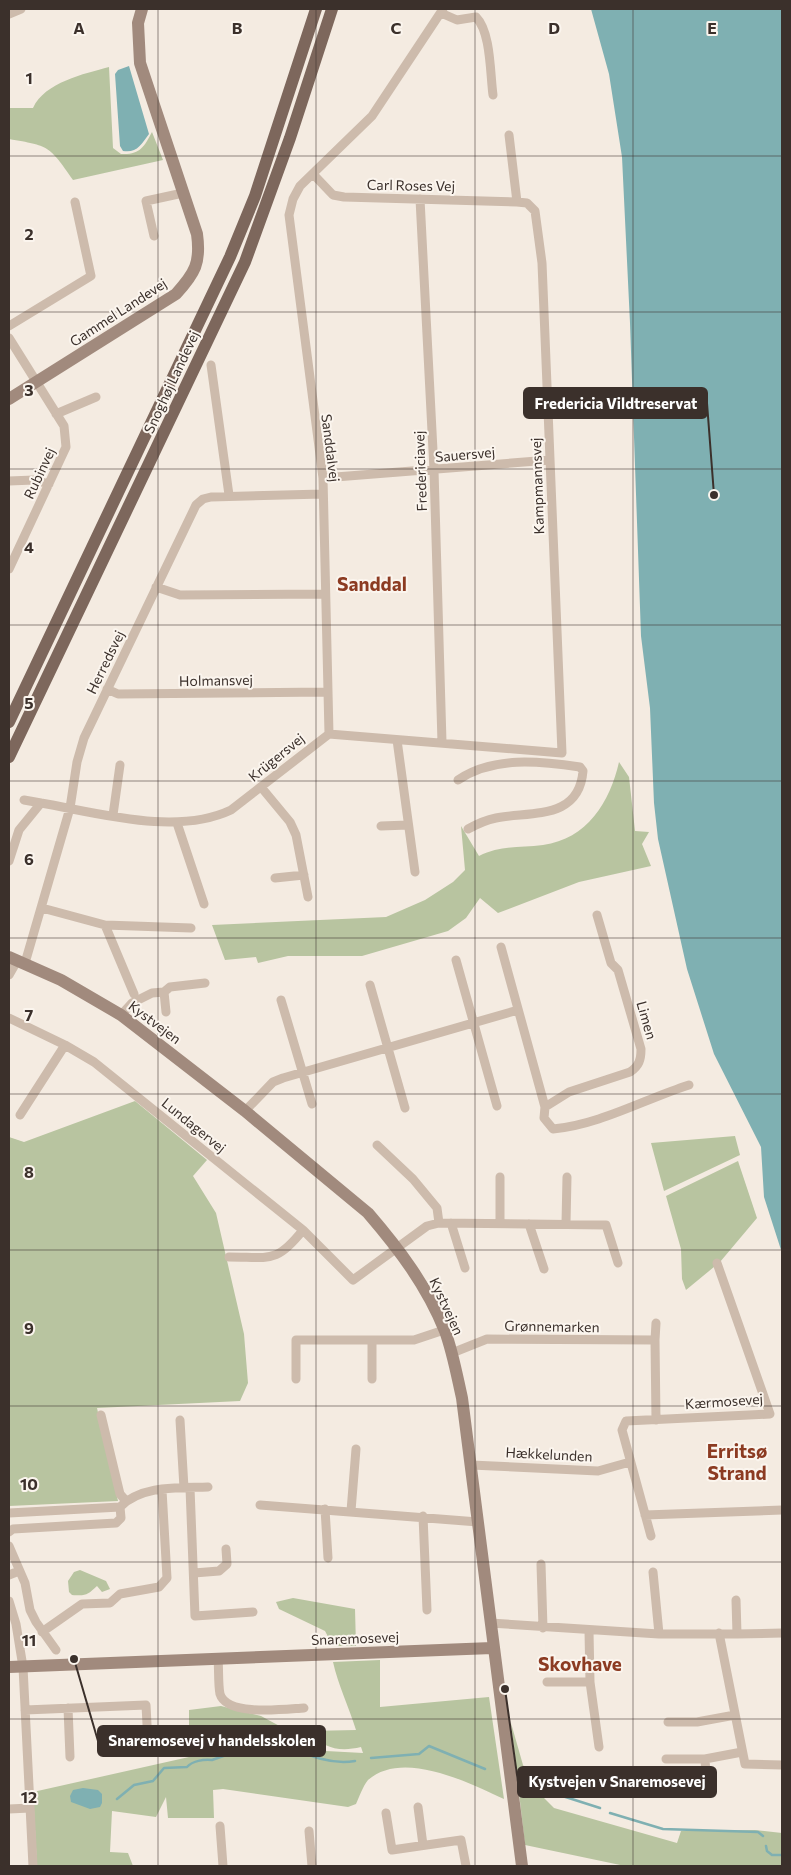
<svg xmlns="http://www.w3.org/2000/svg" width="791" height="1875" font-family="Commissioner,sans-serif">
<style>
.green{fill:#b8c4a0}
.water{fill:#7fb0b2}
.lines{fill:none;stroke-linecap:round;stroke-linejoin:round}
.stream{stroke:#7fb0b2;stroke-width:2.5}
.street{stroke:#cdbbac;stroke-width:9}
.secondary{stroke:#a18a7d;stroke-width:12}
.primary{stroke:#7d675c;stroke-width:12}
.grid{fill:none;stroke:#3b302b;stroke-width:1;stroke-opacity:0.55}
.labels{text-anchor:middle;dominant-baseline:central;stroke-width:4;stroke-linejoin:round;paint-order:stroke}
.street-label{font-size:14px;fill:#3b302b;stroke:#fbf5ee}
.district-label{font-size:19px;font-weight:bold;fill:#8c3b22;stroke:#fbf5ee}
.grid-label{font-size:16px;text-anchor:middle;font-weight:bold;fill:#3b302b;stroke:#fbf5ee;stroke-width:4;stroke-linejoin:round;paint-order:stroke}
.leader{fill:none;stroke:#3b302b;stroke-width:2}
.callout-dot{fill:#3b302b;stroke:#fbf5ee;stroke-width:2}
.callout{fill:#3b302b;stroke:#3b302b;stroke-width:2}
.callout-label{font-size:15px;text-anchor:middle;font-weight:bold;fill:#fff}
</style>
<rect width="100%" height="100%" fill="#f4ebe1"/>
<path class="green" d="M 109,67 L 113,148 L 121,154 C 140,155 144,147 152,132 L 163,160 L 73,180 C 49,145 49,146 9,139 L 9,108 L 33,108 C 45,82 84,74 109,67 Z
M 619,762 L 629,777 L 635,831 L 649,832 L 642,844 L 651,866 L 579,882 L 498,913 L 480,898 L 466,918 L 448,931 L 362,956 L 288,956 L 258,963 L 256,957 L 225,960 L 212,925 L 386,917 L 425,900 L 453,882 L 465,870 L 461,826 L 479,856 C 501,845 520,848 543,845 C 587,839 610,802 619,762 Z
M 135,1101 L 207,1160 L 193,1176 L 216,1213 L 244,1334 L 248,1383 L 240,1401 L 97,1408 L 118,1501 L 9,1506 L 9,1137 L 24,1142 Z
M 735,1136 L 740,1155 L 664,1191 L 651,1143 Z
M 738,1161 L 757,1218 L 720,1262 L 686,1290 L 682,1279 L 681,1249 L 666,1196 Z
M 80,1570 L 106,1581 L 110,1589 L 102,1592 L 97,1586 C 87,1595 87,1596 72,1595 L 69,1592 L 68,1581 L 74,1572 Z
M 293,1598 L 355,1609 L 356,1646 L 333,1646 L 325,1631 L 279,1609 L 276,1602 Z
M 380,1660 L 380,1707 L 489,1697 L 504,1799 C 469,1783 403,1749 368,1780 C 363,1786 359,1797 356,1804 L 348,1807 L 223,1789 L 213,1790 L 214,1818 L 168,1818 L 166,1797 L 156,1817 L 112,1811 L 110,1852 L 128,1853 L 133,1866 L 37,1866 L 33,1792 L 189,1757 L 189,1710 L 221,1706 L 261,1716 L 326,1751 L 363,1753 L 361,1747 C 340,1752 323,1749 309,1731 L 356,1730 C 349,1707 338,1685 333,1662 Z
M 511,1723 L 523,1765 L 538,1792 L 554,1808 L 677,1843 L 681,1831 L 755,1830 L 782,1833 L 782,1866 L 625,1866 L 525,1845 Z"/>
<path class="water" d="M 591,9 L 782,9 L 782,1253 L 764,1197 L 761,1147 L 714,1054 L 687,969 L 658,839 L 654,803 L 650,708 L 641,636 L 630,323 L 622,157 L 609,74 Z
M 129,66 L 149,134 C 141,145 137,153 123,151 L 120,146 L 115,74 L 118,70 Z
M 83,1788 L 98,1790 L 102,1794 L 102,1803 L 100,1807 L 90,1809 L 71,1802 L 70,1796 L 73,1790 Z"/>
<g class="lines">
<path class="stream" d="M 371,1758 L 419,1754 L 429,1746 L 485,1769
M 530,1791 L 539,1792
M 553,1793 L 600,1808
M 117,1799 L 134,1785 L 153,1781 L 164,1768 L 187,1767 C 192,1761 204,1759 212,1760 L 267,1741 C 274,1746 279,1742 285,1745 C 308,1755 329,1765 355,1761
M 610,1813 L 663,1829 L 758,1832 L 763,1836
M 766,1846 L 767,1851 L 772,1855 L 782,1855"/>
<path class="street" d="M 441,13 L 457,20 L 476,17 C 491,32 490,73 493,95
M 9,14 L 21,9
M 509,135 L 517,202
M 420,199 L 434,470 L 442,742
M 154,236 L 146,201 L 183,193
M 9,326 L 91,276 L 75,202
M 9,338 L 64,426 L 66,447 L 9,569
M 211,365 L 229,495
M 56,414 L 96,397
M 323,478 L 550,460
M 9,481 L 34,480 L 49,484
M 156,587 L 180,595 L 325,594
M 107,689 L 118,694 L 326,692
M 329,734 L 323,478 L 289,215 L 293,199 L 300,186 L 372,116 L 443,9
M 397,740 L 415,872
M 458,780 C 493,756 539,761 580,767 L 583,771 C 579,821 529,811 496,818 C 486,820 477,824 468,829
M 261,787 L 290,822 L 296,835 L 308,897
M 24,800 L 41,803
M 113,815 L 120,765
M 177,823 L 204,904
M 381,826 L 408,825
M 9,861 L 19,830 L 41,803 C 99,813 176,836 231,810 L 329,734 L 562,753 L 542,263 L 535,211 L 527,203 L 517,202 L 344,197 L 333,195 L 313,174
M 275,878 L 304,875
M 42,908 L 105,925 L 191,928
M 105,925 L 134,994
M 501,947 L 545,1107 L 544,1118 L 553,1129 C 599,1125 645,1099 689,1085
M 456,960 L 497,1106
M 25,963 L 70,808 L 77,762 L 84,738 L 196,505 L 203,499 L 211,497 L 323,494
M 9,975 L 17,961
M 370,985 L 405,1108
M 164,992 L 166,1012
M 281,1000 L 312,1104
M 121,1015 L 132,1003 L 152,993 L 164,992 L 170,987 L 205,983
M 9,1018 L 65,1045 L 94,1062 L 303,1230 L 353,1280 L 427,1226 L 439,1223 L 606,1225 L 618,1263
M 545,1107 L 569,1092 L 630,1072 C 639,1066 641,1060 641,1049 L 618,970 L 611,963 L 597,915
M 245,1111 L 273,1082 L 283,1078 L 518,1010
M 20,1115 L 65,1045
M 377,1145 L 413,1179 L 437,1208 L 439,1223
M 451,1223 L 465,1268
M 500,1223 L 500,1177
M 566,1223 L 567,1177
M 529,1224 L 544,1269
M 229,1257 C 270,1257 276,1264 303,1230
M 655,1340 L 656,1323
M 372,1341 L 372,1379
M 452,1353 L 487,1339 L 655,1340 L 656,1420
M 296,1379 L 296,1340 L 414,1340 L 444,1330
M 101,1415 L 120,1494 L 126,1501
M 180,1420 L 184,1488
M 471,1465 L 598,1471 L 630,1462
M 190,1488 L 195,1616 L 253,1612
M 260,1505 L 478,1522
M 325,1509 L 328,1558
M 351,1511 L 356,1449
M 9,1513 L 120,1507 C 142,1485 178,1488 208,1487
M 645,1515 L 782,1510
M 423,1516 L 427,1610
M 9,1532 L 13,1529 L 116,1523 L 121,1518 L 120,1507
M 651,1536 L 622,1430 L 626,1421 L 770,1414 L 717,1263
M 9,1546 L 25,1583 L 30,1610 L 36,1622 L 56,1650
M 541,1564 L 543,1628
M 653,1572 L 659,1634
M 194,1573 L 219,1571 L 227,1564 L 226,1549
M 9,1575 L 19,1571
M 9,1601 L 16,1624 L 23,1667 L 33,1866
M 490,1623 L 659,1634 L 737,1634 L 736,1600
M 589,1631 L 590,1682 L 599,1747
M 42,1632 L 82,1604 L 110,1603 L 120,1594 L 159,1587 L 167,1578 L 162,1490
M 719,1633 L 745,1764 L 782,1765
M 737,1634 L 782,1633
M 218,1659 C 219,1670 218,1684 220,1694 C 227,1717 286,1709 304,1708
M 547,1682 L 590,1682
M 68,1708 L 70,1757
M 25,1710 L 146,1705 L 148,1744
M 668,1722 L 697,1722 L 735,1715
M 666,1759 L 705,1759 L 742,1752
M 705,1759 L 707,1791
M 418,1807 L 423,1845
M 9,1809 L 30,1808
M 386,1813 L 392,1850 L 461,1840 L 466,1866
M 220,1826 L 223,1866
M 309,1831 L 312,1866"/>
<path class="secondary" d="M 9,399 L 176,294 C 195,273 201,263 197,234 L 140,63 L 138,23 L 142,9
M 9,957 L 61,980 L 121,1015 L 245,1111 L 368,1213 C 399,1249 427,1286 445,1331 C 453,1353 457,1376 462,1398 L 522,1866
M 9,1667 L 492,1648"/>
<path class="primary" d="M 9,722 L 230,257 L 255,196 L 316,9
M 9,757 L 245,262 L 290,138 L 332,9"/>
</g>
<path class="grid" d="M 158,9 L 158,1866M 316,9 L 316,1866M 475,9 L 475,1866M 633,9 L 633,1866M 9,156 L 782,156M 9,312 L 782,312M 9,469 L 782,469M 9,625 L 782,625M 9,781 L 782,781M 9,938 L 782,938M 9,1094 L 782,1094M 9,1250 L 782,1250M 9,1406 L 782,1406M 9,1562 L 782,1562M 9,1719 L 782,1719"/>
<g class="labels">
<g class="street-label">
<text transform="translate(411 185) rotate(1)">Carl Roses Vej</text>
<text transform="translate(118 312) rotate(-33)">Gammel Landevej</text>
<text transform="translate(171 382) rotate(-65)">Snoghøj Landevej</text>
<text transform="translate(331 448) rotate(83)">Sanddalvej</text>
<text transform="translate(465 454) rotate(-5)">Sauersvej</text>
<text transform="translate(420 471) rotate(-92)">Fredericiavej</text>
<text transform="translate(39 473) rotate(-65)">Rubinvej</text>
<text transform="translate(537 486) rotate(-92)">Kampmannsvej</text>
<text transform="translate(105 662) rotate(-64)">Herredsvej</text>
<text transform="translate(216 680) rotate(-1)">Holmansvej</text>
<text transform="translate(276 757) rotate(-39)">Krügersvej</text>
<text transform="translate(647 1020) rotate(74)">Limen</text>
<text transform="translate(155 1022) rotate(37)">Kystvejen</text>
<text transform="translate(194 1125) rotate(39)">Lundagervej</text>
<text transform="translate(447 1306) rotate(65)">Kystvejen</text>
<text transform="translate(552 1326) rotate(1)">Grønnemarken</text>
<text transform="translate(724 1401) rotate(-4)">Kærmosevej</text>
<text transform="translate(549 1454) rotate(3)">Hækkelunden</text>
<text transform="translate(355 1638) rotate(-2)">Snaremosevej</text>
</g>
<g class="district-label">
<text x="372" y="583">Sanddal</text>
<text x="737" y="1450">Erritsø<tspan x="737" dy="22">Strand</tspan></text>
<text x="580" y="1663">Skovhave</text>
</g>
</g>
<g class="grid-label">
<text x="79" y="34">A</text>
<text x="237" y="34">B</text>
<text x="396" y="34">C</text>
<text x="554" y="34">D</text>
<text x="712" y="34">E</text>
<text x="29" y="84">1</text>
<text x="29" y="240">2</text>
<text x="29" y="396">3</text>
<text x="29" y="553">4</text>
<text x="29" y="709">5</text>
<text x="29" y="865">6</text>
<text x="29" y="1021">7</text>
<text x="29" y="1178">8</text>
<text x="29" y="1334">9</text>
<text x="29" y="1490">10</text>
<text x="29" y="1646">11</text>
<text x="29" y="1803">12</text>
</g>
<path class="leader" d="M714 495L707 403M74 1659L98 1741M505 1689L518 1782"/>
<g class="callout-dot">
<circle cx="714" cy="495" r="5"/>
<circle cx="74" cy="1659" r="5"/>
<circle cx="505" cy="1689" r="5"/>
</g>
<g class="callout">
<rect x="524" y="388" width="183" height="30" rx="5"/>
<rect x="98" y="1726" width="227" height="30" rx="5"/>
<rect x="518" y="1767" width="198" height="30" rx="5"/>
</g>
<g class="callout-label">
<text x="616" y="409">Fredericia Vildtreservat</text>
<text x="212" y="1746">Snaremosevej v handelsskolen</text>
<text x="617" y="1787">Kystvejen v Snaremosevej</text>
</g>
<rect width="791" height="1875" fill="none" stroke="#3b302b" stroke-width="20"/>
</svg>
